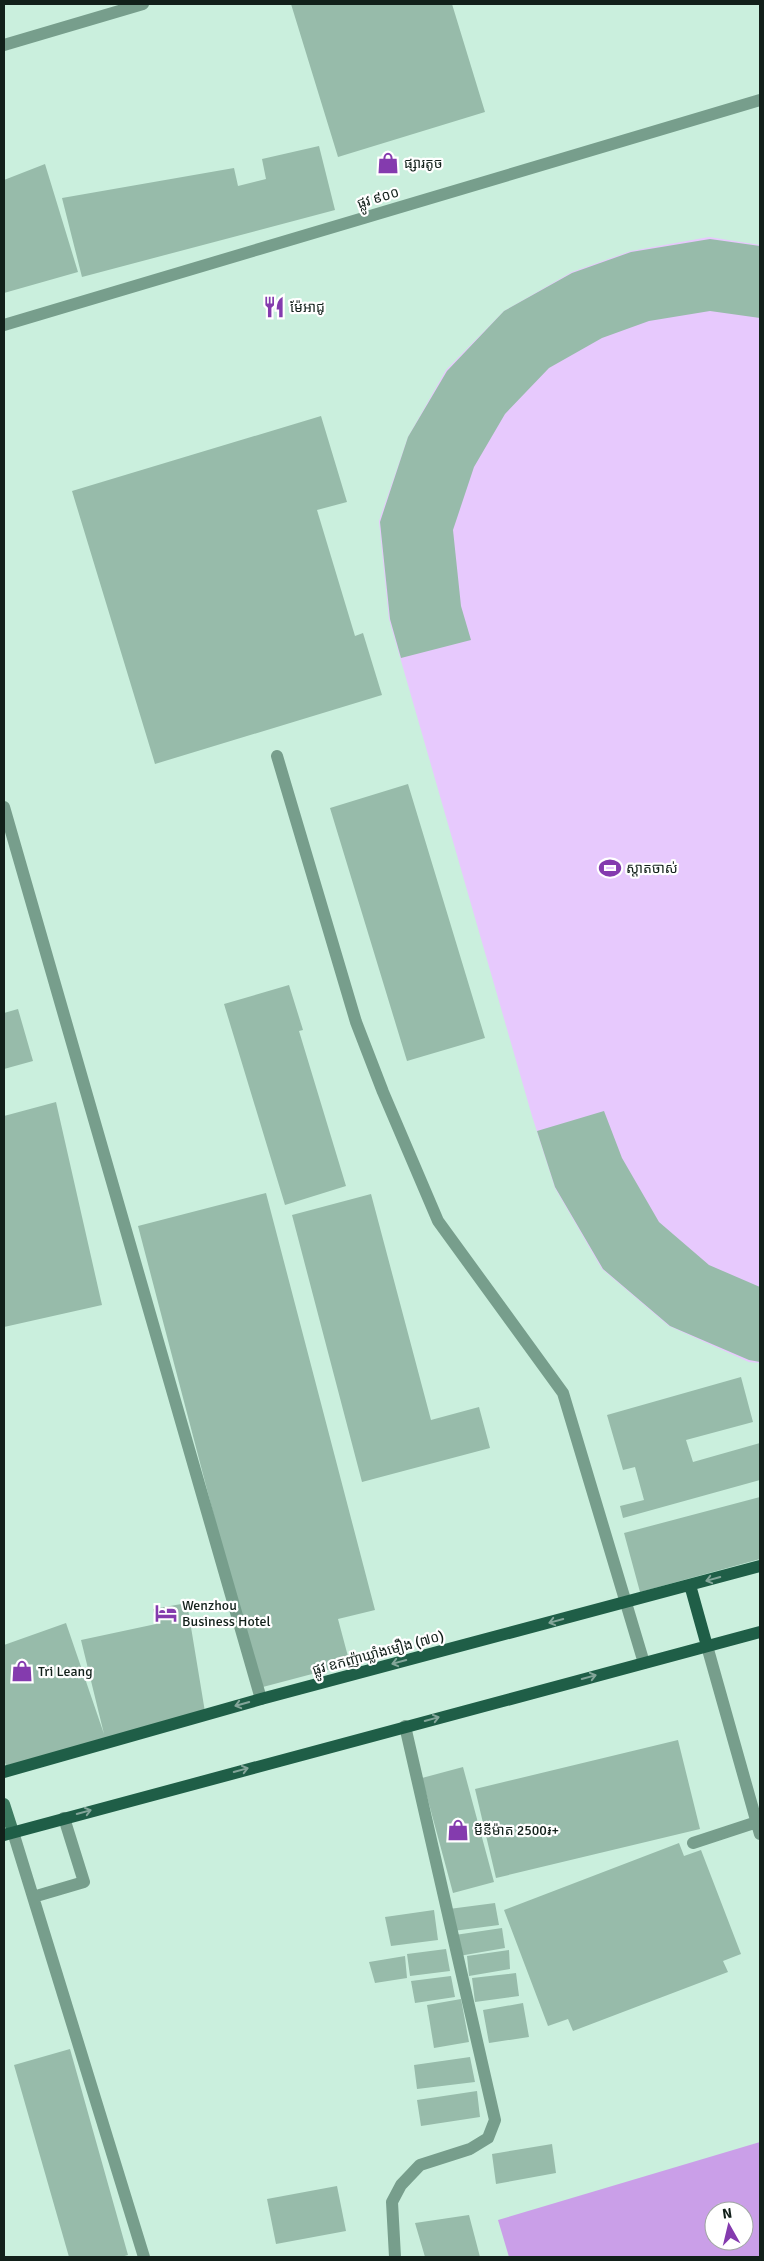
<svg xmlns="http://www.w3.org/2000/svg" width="764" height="2261" font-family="Signika,'Noto Sans Khmer',sans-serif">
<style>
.green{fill:#e7c9fd}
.forest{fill:#ca9fe8;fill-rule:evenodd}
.building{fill:#97bbaa}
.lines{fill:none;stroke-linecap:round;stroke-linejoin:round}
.lane{stroke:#779e8c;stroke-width:12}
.street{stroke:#779e8c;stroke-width:12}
.secondary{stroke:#3d7b61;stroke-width:12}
.primary{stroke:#1f5e47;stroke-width:12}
.oneway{stroke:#84a69a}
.labels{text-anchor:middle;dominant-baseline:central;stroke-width:4.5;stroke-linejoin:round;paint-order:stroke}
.poi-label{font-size:14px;fill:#12201a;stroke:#fff;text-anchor:start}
.street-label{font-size:14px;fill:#12201a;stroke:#fff}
</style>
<rect width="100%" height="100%" fill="#caefdd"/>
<path class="green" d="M 709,237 L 760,245 L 760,1363 L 749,1362 L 669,1326 L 602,1269 L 555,1188 L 532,1116 L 389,619 L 379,521 L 408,437 L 446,370 L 504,311 L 572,272 L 631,251 Z"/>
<path class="forest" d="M 760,2142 L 760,2257 L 509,2257 L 498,2220 ZM 714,2211 L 744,2211 L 744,2241 L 714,2241 Z"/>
<path class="building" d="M 291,4 L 452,4 L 485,112 L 338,157 Z
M 319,146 L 335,210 L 82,277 L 62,198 L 234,168 L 238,186 L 266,179 L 262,159 Z
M 45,164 L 78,272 L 4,293 L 4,180 Z
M 710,239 L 760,246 L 760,318 L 710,311 L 649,321 L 602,338 L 549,368 L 505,414 L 474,467 L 453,530 L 461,606 L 471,640 L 401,658 L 390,619 L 380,522 L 408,437 L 447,371 L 504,311 L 572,273 L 631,252 Z
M 321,416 L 347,502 L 317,510 L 355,636 L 363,633 L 382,695 L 155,764 L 72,491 Z
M 408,784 L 485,1038 L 407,1061 L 330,808 Z
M 289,985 L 303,1030 L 299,1031 L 346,1186 L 285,1205 L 224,1004 Z
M 18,1009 L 33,1061 L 4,1069 L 4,1013 Z
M 56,1102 L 102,1305 L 4,1327 L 4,1116 Z
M 604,1111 L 622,1158 L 659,1222 L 709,1265 L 760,1287 L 760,1362 L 749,1360 L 670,1326 L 603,1269 L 555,1187 L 537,1131 Z
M 266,1193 L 375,1610 L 338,1619 L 350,1664 L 259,1688 L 138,1226 Z
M 371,1194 L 431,1420 L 479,1407 L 490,1448 L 362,1482 L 292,1215 Z
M 741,1377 L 753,1422 L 686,1440 L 693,1462 L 760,1443 L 760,1480 L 623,1518 L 620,1506 L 644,1500 L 635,1467 L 623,1470 L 607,1415 Z
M 760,1497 L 760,1559 L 640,1592 L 624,1533 Z
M 187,1603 L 205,1712 L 7,1770 L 4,1759 L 4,1645 L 66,1623 L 104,1734 L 81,1640 L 156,1624 L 153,1609 Z
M 678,1740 L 700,1829 L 496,1878 L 475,1789 Z
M 463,1767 L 494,1882 L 453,1893 L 422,1778 Z
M 679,1843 L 684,1856 L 701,1850 L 741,1954 L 723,1961 L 728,1972 L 573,2031 L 568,2019 L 548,2026 L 504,1910 Z
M 495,1903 L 499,1925 L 453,1931 L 449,1909 Z
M 434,1910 L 438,1940 L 391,1946 L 385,1917 Z
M 502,1928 L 505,1948 L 459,1956 L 455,1935 Z
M 446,1949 L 450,1971 L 410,1976 L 407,1954 Z
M 509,1950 L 510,1969 L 469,1976 L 467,1956 Z
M 405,1956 L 407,1978 L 375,1983 L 369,1962 Z
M 516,1973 L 519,1996 L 475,2002 L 472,1978 Z
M 451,1976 L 455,1997 L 415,2003 L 411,1981 Z
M 461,1999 L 469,2042 L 434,2048 L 427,2005 Z
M 523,2003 L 529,2037 L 489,2043 L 483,2010 Z
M 70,2049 L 128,2255 L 121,2257 L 69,2257 L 14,2065 Z
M 470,2057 L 475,2082 L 417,2089 L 414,2065 Z
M 477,2091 L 480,2117 L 421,2126 L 417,2100 Z
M 552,2144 L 556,2173 L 496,2184 L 492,2154 Z
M 337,2186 L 346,2231 L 276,2244 L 267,2199 Z
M 469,2215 L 480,2257 L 425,2257 L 415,2223 Z"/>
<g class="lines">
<path class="lane" d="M 4,45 L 143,4
M 277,756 L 356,1022 L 383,1092 L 438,1221 L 563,1393 L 644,1663
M 707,1646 L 760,1834
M 13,1832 L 144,2257
M 693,1843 L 760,1821
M 33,1897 L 84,1882 L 64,1818
M 395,2257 L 392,2202 L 401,2185 L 420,2165 L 470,2149 L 488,2138 L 495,2120 L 405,1726"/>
<path class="street" d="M 4,325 L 760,100
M 4,807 L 261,1699"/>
<path class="secondary" d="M 4,1804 L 13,1832"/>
<path class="primary" d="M 690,1585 L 707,1646
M 4,1772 L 261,1699 L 760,1566
M 4,1835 L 760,1632"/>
</g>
<defs><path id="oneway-shaft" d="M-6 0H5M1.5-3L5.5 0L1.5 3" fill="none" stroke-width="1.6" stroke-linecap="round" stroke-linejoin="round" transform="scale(1.25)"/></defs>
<g class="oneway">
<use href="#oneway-shaft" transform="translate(713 1579) rotate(165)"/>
<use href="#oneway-shaft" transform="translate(556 1621) rotate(165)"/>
<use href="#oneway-shaft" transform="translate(399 1662) rotate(165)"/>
<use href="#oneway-shaft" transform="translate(589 1677) rotate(-15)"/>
<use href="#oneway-shaft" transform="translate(242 1704) rotate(164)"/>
<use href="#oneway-shaft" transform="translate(432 1719) rotate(-15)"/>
<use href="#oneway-shaft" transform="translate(241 1770) rotate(-15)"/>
<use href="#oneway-shaft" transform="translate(84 1812) rotate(-15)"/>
</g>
<defs>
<g id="shop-bare" transform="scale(1.725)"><path d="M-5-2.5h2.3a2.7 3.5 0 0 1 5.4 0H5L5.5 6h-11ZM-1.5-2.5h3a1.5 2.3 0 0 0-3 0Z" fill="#843bae" stroke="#fff" stroke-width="2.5" paint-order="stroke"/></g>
<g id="restaurant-bare" transform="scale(1.725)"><path d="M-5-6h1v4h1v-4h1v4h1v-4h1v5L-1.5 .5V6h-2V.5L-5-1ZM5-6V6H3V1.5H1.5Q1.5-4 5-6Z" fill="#843bae" stroke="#fff" stroke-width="2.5" paint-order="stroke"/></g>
<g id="stadium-bare" transform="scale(1.725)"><path d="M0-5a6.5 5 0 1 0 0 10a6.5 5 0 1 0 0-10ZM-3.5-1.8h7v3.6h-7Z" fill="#843bae" stroke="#fff" stroke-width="2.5" paint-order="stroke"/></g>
<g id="hotel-bare" transform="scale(1.725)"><path d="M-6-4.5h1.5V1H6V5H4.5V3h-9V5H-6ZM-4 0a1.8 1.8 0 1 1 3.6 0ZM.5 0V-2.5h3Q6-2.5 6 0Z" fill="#843bae" stroke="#fff" stroke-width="2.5" paint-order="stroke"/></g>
</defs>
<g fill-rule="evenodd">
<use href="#shop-bare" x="388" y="163"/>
<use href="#restaurant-bare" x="274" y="307"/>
<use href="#stadium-bare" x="610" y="868"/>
<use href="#hotel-bare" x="166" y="1613"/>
<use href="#shop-bare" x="22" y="1671"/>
<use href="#shop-bare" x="458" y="1830"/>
</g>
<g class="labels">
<g class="poi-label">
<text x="404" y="163">ផ្សារតូច</text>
<text x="290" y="307">ម៉ែអាជូ</text>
<text x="626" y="868">ស្ដាតចាស់</text>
<text x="182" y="1605">Wenzhou<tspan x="182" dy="16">Business Hotel</tspan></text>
<text x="38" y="1671">Tri Leang</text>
<text x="474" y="1830">មីនីម៉ាត 2500៛+</text>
</g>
<g class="street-label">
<text transform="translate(378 198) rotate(-17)">ផ្លូវ ៩០០</text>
<text transform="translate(378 1653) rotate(-15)">ផ្លូវ ឧកញ៉ាឃ្លាំងមឿង (៧០)</text>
</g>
</g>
<rect width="764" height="2261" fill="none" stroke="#12201a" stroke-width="10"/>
<g transform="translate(729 2226) rotate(352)"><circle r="24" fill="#ffffff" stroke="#a0a6a3"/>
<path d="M0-4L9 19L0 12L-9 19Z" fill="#843bae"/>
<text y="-8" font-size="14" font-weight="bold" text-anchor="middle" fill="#12201a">N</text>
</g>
</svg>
